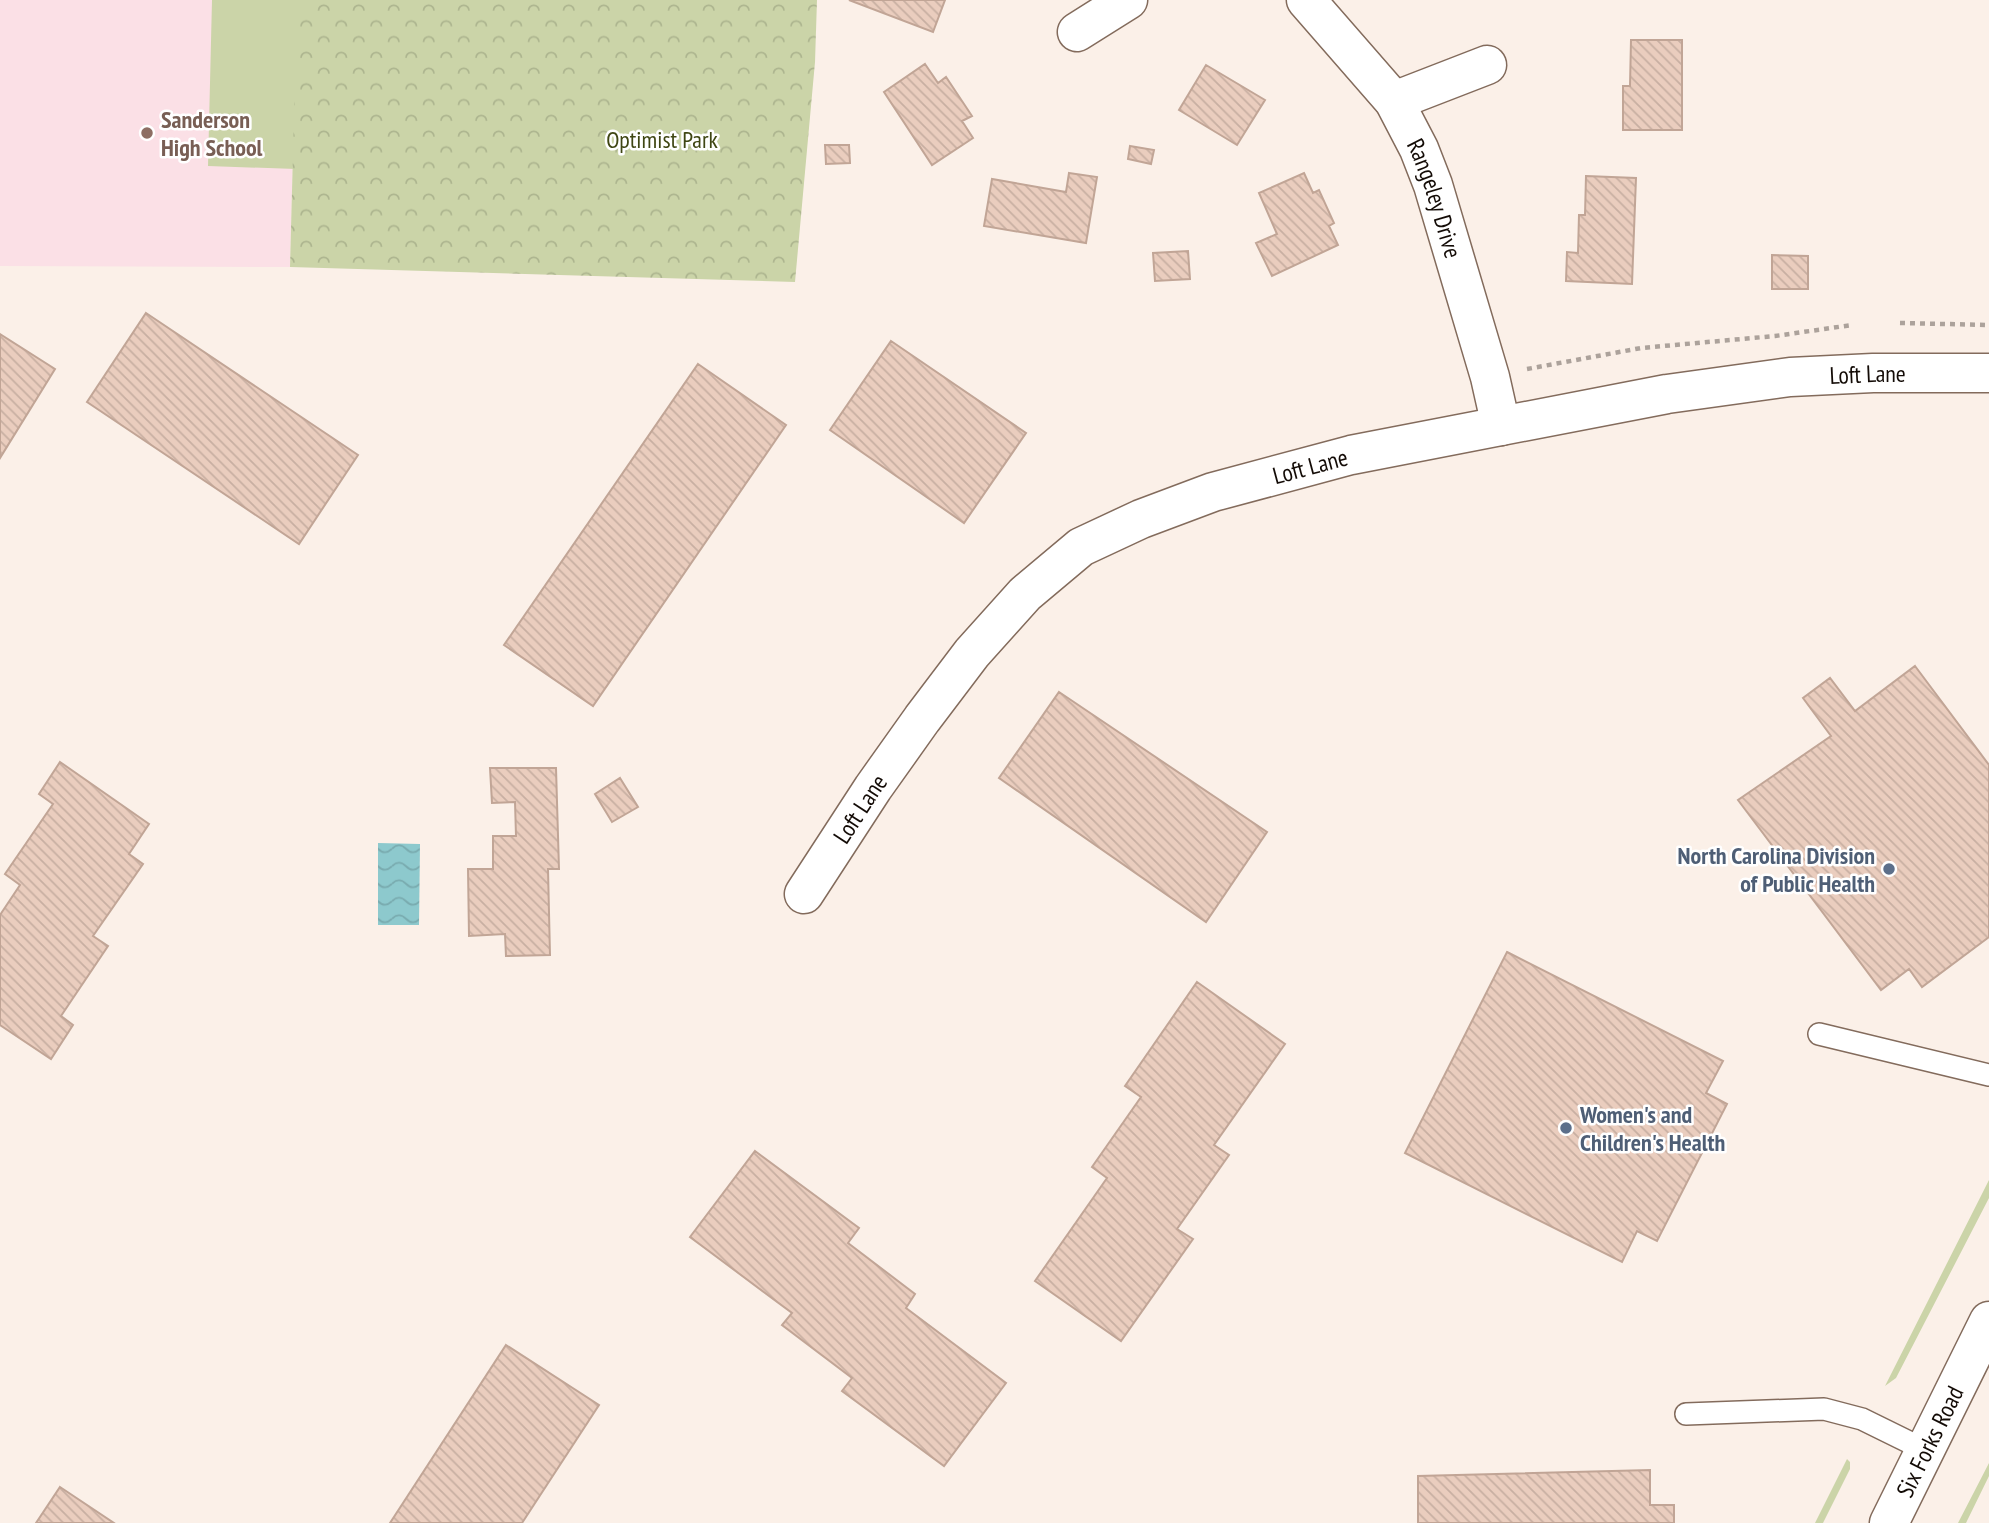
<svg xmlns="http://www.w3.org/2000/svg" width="1989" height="1523" font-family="'PT Sans Narrow',sans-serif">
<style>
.education{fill:#fbe0e6}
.green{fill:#cbd4a8}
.park{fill:url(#park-crowns)}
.water{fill:url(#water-waves)}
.building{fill:url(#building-back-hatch);stroke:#c1a596;stroke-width:2}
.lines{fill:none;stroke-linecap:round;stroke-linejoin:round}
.service-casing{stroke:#836b5c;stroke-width:24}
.minor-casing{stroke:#836b5c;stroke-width:41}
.primary-casing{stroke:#836b5c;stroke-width:41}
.path{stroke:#aca29b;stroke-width:4.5;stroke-dasharray:5 5;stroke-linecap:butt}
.service{stroke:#fff;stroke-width:21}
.minor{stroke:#fff;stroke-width:38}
.primary{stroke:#fff;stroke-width:38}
.education-dot{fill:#8d6e63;stroke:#fff;stroke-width:2.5}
.service-dot{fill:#5c6f8a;stroke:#fff;stroke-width:2.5}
.labels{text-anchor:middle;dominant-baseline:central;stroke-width:5;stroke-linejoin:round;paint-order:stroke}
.education-label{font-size:24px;font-weight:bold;fill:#785e54;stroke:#fff;text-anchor:start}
.park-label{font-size:24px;fill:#3f4613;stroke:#fff}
.street-label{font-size:24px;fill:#130b06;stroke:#fff}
.service-label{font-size:24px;font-weight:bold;fill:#4e5e75;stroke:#fff;text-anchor:end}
</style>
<defs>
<pattern id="park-crowns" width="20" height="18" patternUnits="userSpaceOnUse" patternTransform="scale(1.75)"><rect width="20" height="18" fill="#cbd4a8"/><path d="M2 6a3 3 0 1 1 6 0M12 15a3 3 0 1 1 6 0" fill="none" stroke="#adb58f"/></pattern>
<pattern id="water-waves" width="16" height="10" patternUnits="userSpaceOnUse" patternTransform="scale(1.75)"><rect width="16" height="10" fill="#8dc9cd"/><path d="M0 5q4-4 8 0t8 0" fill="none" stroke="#79abaf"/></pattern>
<pattern id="building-back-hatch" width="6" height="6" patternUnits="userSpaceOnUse" patternTransform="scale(1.75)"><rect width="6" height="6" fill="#eacdbe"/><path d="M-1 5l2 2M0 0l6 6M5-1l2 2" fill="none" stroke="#c8afa2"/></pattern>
</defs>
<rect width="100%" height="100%" fill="#fbf0e8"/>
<path class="education" d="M 0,0 L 297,0 L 290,267 L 0,266 Z"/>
<path class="green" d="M 212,0 L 567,0 L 296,169 L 208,166 Z
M 1989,1180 L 1989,1198 L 1896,1378 L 1885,1386 Z
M 1847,1459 L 1850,1462 L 1850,1469 L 1823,1523 L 1815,1523 Z
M 1989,1463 L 1989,1476 L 1966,1523 L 1958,1523 Z"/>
<path class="park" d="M 297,0 L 817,0 L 815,62 L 795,282 L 290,267 Z"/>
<path class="water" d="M 378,843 L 420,844 L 419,925 L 378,925 Z"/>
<path class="building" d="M 849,0 L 945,0 L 933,32 Z
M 1631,40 L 1682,40 L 1682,130 L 1623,130 L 1623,86 L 1630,86 Z
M 925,64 L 938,83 L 946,77 L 972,116 L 962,121 L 973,138 L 932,165 L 884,92 Z
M 1206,65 L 1265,100 L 1237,145 L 1179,110 Z
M 825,145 L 849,145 L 850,163 L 826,164 Z
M 1130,146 L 1154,150 L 1151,164 L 1128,159 Z
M 1069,173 L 1097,177 L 1086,243 L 984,226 L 992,179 L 1066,192 Z
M 1304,173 L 1313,193 L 1319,190 L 1334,223 L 1329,226 L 1338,245 L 1272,276 L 1256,243 L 1277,234 L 1259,193 Z
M 1586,176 L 1636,178 L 1632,284 L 1566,281 L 1567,252 L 1578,253 L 1579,215 L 1585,215 Z
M 1188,251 L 1190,279 L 1155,281 L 1153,253 Z
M 1772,255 L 1808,256 L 1808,289 L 1772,289 Z
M 146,313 L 358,455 L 299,544 L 87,402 Z
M 0,334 L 55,369 L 0,458 Z
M 891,341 L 1026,433 L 964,523 L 830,430 Z
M 698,364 L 786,425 L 593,706 L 504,645 Z
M 1915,666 L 1989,765 L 1989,937 L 1922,987 L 1909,969 L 1881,990 L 1738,800 L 1831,736 L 1803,698 L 1830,678 L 1855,711 Z
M 1059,692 L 1267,832 L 1206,922 L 999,778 Z
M 60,762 L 149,824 L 129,854 L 143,864 L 93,936 L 108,946 L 61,1016 L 73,1025 L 51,1059 L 0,1025 L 0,915 L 20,885 L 5,874 L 53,804 L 39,794 Z
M 490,768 L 556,768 L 559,869 L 548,869 L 550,955 L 506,956 L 505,934 L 469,936 L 468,869 L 493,869 L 493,836 L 516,836 L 515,802 L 492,803 Z
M 620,778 L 638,807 L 612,822 L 595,794 Z
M 1507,952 L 1723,1061 L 1706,1093 L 1727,1104 L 1657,1241 L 1637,1231 L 1622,1262 L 1405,1153 Z
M 1197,982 L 1285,1044 L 1214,1145 L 1229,1155 L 1177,1229 L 1193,1239 L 1121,1341 L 1035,1281 L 1107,1178 L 1092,1167 L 1141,1097 L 1125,1086 Z
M 755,1151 L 859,1228 L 848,1243 L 915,1294 L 906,1308 L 1006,1383 L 944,1466 L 842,1391 L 852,1378 L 782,1325 L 792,1313 L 690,1237 Z
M 506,1345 L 599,1405 L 522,1523 L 390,1523 Z
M 1650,1470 L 1650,1505 L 1674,1505 L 1674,1523 L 1418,1523 L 1418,1476 Z
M 60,1487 L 114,1523 L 36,1523 Z"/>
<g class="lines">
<g class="service-casing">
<path id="service" d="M 1819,1034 L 1989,1075
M 1686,1414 L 1824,1409 L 1862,1419 L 1925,1450"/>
</g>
<g class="minor-casing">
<g id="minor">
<path id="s1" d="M 1306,0 L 1394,101 L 1419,149 L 1433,185 L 1490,377 L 1501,426"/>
<path d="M 1077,32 L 1128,0"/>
<path d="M 1394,101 L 1487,65"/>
<path id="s2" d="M 804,894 L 873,788 L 922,719 L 972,653 L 1025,594 L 1081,547 L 1141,519 L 1213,492 L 1351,455 L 1667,394 L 1790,377 L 1873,373 L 1989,373"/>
</g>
</g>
<g class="primary-casing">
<g id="primary">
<path id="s3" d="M 1889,1523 L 1989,1321"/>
</g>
</g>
<path class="path" d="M 1900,323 L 1989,325
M 1527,369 L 1641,348 L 1775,336 L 1852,325"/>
<use href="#service" class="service"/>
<use href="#minor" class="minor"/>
<use href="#primary" class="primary"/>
</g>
<circle class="education-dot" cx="147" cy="133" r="7"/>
<g class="service-dot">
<circle cx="1889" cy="869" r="7"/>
<circle cx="1566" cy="1128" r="7"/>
</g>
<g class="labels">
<g class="education-label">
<text x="161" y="119">Sanderson<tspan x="161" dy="28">High School</tspan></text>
</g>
<g class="park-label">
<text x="662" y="139">Optimist Park</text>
</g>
<g class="street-label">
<text stroke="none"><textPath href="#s1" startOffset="240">Rangeley Drive</textPath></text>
<text stroke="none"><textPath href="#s2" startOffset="1256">Loft Lane</textPath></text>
<text stroke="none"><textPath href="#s2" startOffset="690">Loft Lane</textPath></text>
<text stroke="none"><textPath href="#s2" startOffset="102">Loft Lane</textPath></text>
<text stroke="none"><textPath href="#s3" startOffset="91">Six Forks Road</textPath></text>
</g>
<g class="service-label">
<text x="1875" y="855">North Carolina Division<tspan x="1875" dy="28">of Public Health</tspan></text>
<text x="1580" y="1114" text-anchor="start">Women's and<tspan x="1580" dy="28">Children's Health</tspan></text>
</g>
</g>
</svg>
